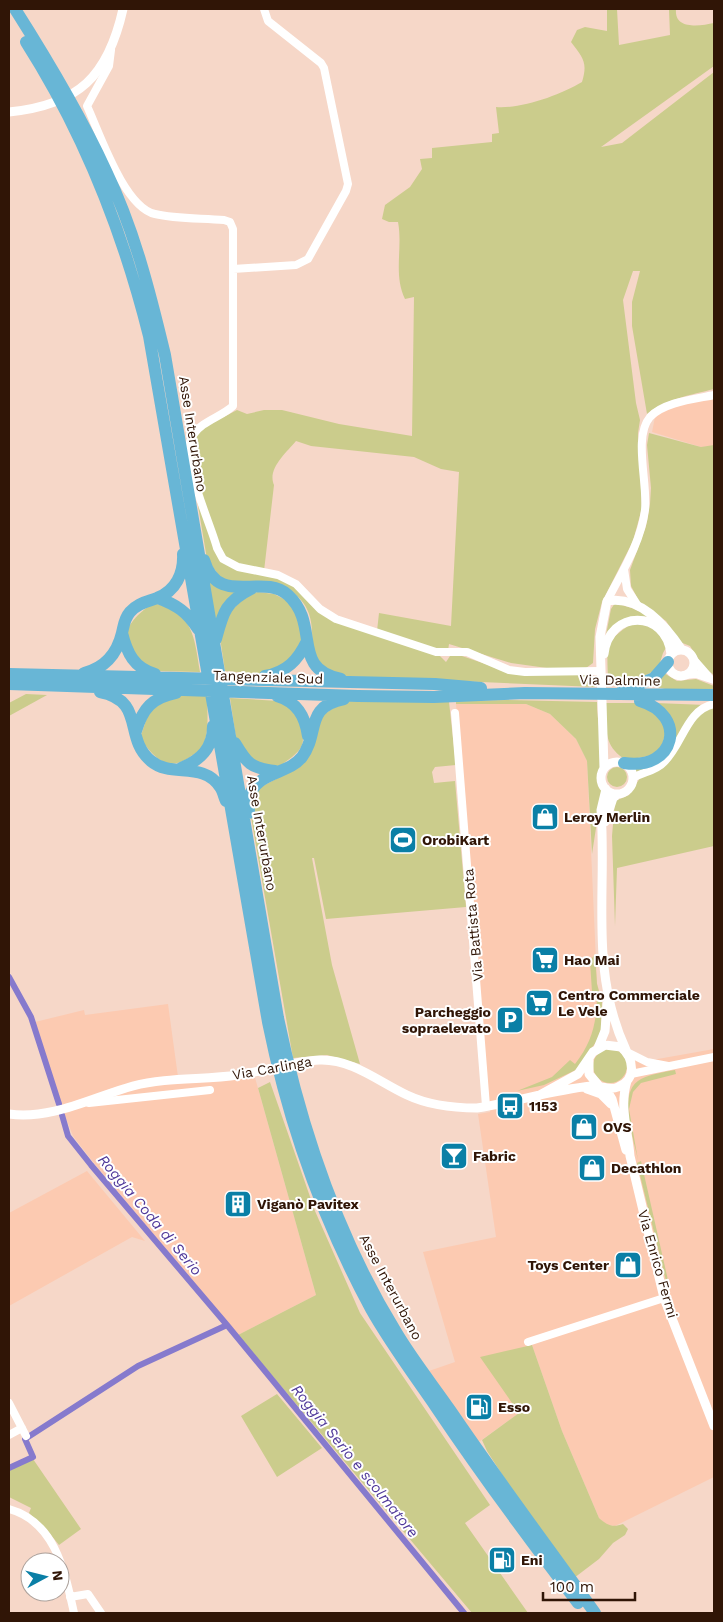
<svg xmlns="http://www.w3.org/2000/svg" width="723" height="1622" font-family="'Work Sans',sans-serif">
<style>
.built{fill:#fccab1}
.green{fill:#cbcc8c}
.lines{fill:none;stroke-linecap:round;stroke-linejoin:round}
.canal{stroke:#867acd;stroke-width:6}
.minor{stroke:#fff;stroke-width:8}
.tertiary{stroke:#fff;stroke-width:9}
.trunk{stroke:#68b6d6;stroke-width:12}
.labels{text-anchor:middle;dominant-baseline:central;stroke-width:4;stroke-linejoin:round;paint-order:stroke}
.street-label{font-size:14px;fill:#301506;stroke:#fff}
.poi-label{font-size:14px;font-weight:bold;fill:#301506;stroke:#fff;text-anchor:start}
.water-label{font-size:15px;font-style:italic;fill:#4e3799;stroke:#fff}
</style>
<rect width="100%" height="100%" fill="#f6d7c8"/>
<path class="built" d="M 714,393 L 714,446 L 701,447 L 652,432 L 657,407 Z
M 456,704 L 526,704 L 550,714 L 576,739 L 587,761 L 597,983 L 602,1002 L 599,1037 L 652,1060 L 714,1049 L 714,1477 L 615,1526 L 607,1525 L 599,1518 L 562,1431 L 532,1345 L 519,1413 L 476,1444 L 426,1372 L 455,1362 L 423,1252 L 496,1237 L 478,1114 L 490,1112 Z
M 168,1004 L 178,1077 L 62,1106 L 35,1022 L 84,1010 L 85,1015 Z
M 254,1074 L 316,1295 L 238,1335 L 93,1162 L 73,1136 L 63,1111 L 134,1087 Z
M 87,1171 L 145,1241 L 132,1237 L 9,1306 L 9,1213 Z"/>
<path class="green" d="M 607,9 L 617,9 L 619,45 L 670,35 L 669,9 L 676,9 C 674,30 700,26 714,23 L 714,66 L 601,147 L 622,143 L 714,72 L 714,389 C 691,395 666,399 647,414 L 632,326 L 632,302 L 640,271 L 633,271 L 623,300 L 636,403 L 640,420 L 638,433 L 642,508 L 633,541 L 602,602 L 595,629 L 593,663 L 586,668 L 554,669 L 511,663 L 449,644 L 448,651 L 436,651 L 377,631 L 379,613 L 451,626 L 459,472 L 441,469 L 414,457 L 311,446 L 296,441 C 286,453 267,469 274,485 L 264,571 L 238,566 L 223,558 C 216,536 179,449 197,433 C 207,423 225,417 237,410 L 247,414 L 264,410 L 282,410 L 339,424 L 412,436 L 414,297 L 405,299 C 393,274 403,248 398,222 L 389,222 L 382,219 L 385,205 L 410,187 L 422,169 L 420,159 L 432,158 L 432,148 L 492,142 L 492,134 L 499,133 L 496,107 C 522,109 560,95 582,82 C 588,62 583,58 571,42 L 577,30 L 585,27 L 607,31 Z
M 649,433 L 701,447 L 714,445 L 714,675 L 704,668 L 690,646 L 680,642 L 666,621 L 640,603 L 631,586 L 630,570 L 646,526 L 650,504 L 651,488 L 647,445 Z
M 195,488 L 222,560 L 278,577 L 295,585 L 319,611 L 439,655 L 446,662 L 450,656 L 459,655 L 518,675 L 577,674 L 595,677 L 595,687 L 341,676 C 335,672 326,669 321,664 C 302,647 327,614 288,589 L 223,581 L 207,559 Z
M 208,577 L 238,591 L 215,626 Z
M 258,592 L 274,594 L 288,601 L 303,626 L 300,646 L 282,668 L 259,674 L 225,671 L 220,638 L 223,619 L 247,595 Z
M 153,603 C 194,613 194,636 200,672 L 152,671 C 145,664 133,656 129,648 C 118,630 140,612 153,603 Z
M 615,603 L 632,608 L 649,616 L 640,618 L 605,640 L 611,609 Z
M 633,623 L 653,626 L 667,646 L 663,653 L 658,669 L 636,680 L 608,679 C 607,647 604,641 633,623 Z
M 664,673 L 677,681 L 696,679 L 714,686 L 714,689 L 665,689 L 652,686 Z
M 26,694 L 47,695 L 9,716 L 9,703 Z
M 173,696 L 207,696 C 207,712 210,733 202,747 C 200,751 194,754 190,757 C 166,773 154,757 140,738 L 150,709 Z
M 230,698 L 279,701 L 295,709 C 306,743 310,746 278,767 L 256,764 L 236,738 Z
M 507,700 L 597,702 C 597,722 602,740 603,760 C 604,771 594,777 602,789 L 592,854 L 587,761 L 576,739 L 550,714 L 526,704 L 456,704 L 456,701 Z
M 344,701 L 449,702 L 456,765 L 435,767 L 432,772 L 434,783 L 455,781 L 466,907 L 326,919 L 314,858 L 312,858 L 332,965 L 360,1064 L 327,1055 L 293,1058 L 251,817 L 253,798 L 259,788 L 295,769 L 320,717 Z
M 606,703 L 643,703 L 667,726 L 660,754 L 626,760 C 602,745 607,729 606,703 Z
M 656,703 L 706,705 C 689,727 666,768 636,772 L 635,767 L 669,750 Z
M 714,707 L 714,846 L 617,868 L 615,926 L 612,836 L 615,801 L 629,795 L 640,778 L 661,768 L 669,762 L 699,714 Z
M607 777a10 10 0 1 1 20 0a10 10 0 1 1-20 0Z
M 595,954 L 597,984 L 602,1002 L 601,1029 L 597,1041 L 586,1055 L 580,1068 L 544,1085 L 517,1091 L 552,1077 L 570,1060 L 575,1064 C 593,1041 597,1021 597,992 L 592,992 L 590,961 Z
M593 1066a17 17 0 1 1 34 0a17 17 0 1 1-34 0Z
M 675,1070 L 676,1074 L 641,1083 L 633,1092 L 629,1109 L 638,1160 C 634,1139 616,1092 641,1079 C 651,1074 664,1072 675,1070 Z
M 270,1082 L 315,1211 L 360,1313 L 490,1505 L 465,1523 L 528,1613 L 472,1613 L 238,1335 L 316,1295 L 258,1088 Z
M 641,1161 L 670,1289 L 668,1289 L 637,1163 Z
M 532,1345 L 562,1431 L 599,1518 C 607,1525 612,1528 623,1524 L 628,1529 L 625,1535 L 613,1543 L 599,1559 L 574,1578 L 514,1493 L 487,1451 L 482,1440 L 519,1413 L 480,1357 Z
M 277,1394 L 322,1448 L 277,1477 L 241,1416 Z
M 33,1459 L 81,1529 L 59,1545 L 46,1529 L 29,1513 L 31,1508 L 9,1497 L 9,1470 Z"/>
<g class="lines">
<path class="canal" d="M 9,977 L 31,1017 L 59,1104
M 62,1115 L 68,1136 L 91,1165 L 227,1325 L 464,1613
M 9,1468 L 33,1457 L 25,1439 L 138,1366 L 227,1325"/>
<path class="minor" d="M 111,50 L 109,66 L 87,106 C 100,134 124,207 155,214 C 176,219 202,218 224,220 L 230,222 L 233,229 L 233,406 C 221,417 202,421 193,435 C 178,455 211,524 217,548 L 223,559 L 238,567 L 278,575 L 296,584 L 320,609 L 336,619 L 436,652 L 467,652 L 509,670 L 525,672 L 600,671
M 233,269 L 296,265 L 308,259 L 346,191 L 348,184 L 324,68 L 321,63 L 268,21 L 264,9
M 624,569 L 627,589 L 638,606
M 607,601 C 622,572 641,542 645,510 C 648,483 633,437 650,417 C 664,402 695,399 714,395
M 694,660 L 708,676
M 685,675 L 696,674 L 714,680
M 455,713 L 486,1106
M 633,778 C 643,772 656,771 664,762 C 683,744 686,710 714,704
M 627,1052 L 647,1062 L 668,1066
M 631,1074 L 714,1057
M 89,1103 L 210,1090
M 528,1342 L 664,1298
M 9,1403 L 26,1436
M 9,1435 L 22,1428
M 9,1509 C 56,1522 65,1573 74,1613
M 70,1597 L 88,1594 L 101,1613"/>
<path class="tertiary" d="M 9,112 C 79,105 108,76 123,9
M668 663a13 13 0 1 1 26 0a13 13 0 1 1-26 0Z
M 604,654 C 609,609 666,609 671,654
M601 778a16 16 0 1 1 32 0a16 16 0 1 1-32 0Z
M 604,768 L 600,637 L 607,601 C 640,595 665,625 682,650
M 606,789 L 601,810 C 607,894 589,970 626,1050
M 605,822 L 613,798 L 618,794
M 598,1048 L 605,1031 L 607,1004
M 589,1059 L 589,1074 L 599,1086
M 627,1081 C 619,1107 628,1130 630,1156 L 664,1298 L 714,1426
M 587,1089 L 601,1094 L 611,1104
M 606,1089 L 612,1099 L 626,1150
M 9,1114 C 52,1120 93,1097 133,1086 C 167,1077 204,1080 238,1075 C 266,1071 293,1061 320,1060 C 352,1059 379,1082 407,1095 C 428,1105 453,1108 477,1108 C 515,1102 553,1090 591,1086 C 601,1085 609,1091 618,1087 C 637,1080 634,1058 621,1047 L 605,1045 L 593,1052 L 578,1074 L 538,1096"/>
<path class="trunk" d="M 15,9 C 48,61 80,114 106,171 C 134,229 150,292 165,355 L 278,1018 C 301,1128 337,1236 396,1332 C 412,1359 432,1384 450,1410 C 497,1479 547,1546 595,1613
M 26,42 C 84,133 123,232 149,336 L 268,1022 C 288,1121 323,1220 371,1309 C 390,1343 414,1375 436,1407 C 481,1474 529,1539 578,1603
M 204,560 C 218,608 262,572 288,595 C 321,625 290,669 341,679
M 158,598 C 177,605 187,612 198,629
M 122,633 C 127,653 134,668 155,674
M 216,639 C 223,613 225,602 251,589
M 84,673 C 105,668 117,654 122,633 C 124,625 124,619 130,612 C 138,603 147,602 157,598 C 176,591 184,573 183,554
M 9,674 L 435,684 L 481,688
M 265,676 C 287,672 298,660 307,641
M 9,684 L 358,696 L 434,697 L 525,693 L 714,695
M 622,691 L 654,678 L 668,662
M 100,692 C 146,701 123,738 151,761 C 171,778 203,761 220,787 C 223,791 224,797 226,801
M 277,696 C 297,702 305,716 308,736
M 136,731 C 143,708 152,698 176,693
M 235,743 C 247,763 250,768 275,771
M 624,763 C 676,771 688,715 640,701
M 181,768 C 201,760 213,748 213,726
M 249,813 C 249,808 248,802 249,798 C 256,771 288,775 302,757 C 320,733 304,707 344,699"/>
</g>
<defs>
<g id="shop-square" transform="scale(1.4375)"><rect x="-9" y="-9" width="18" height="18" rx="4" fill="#0a7fa6" stroke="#fff"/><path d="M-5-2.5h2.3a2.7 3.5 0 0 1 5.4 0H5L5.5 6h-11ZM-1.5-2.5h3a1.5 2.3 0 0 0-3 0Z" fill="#fff"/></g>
<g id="stadium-square" transform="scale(1.4375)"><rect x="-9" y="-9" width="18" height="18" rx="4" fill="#0a7fa6" stroke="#fff"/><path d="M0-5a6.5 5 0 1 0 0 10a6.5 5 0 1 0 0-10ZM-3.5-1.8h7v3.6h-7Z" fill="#fff"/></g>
<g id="supermarket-square" transform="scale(1.4375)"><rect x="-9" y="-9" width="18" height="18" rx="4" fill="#0a7fa6" stroke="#fff"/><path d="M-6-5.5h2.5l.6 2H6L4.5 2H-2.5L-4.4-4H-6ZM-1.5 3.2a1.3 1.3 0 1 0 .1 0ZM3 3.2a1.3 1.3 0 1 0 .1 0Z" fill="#fff"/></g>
<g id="parking-square" transform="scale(1.4375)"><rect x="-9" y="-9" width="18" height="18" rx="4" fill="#0a7fa6" stroke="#fff"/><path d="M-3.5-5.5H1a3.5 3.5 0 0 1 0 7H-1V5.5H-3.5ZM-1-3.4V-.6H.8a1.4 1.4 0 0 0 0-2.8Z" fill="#fff"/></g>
<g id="bus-square" transform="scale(1.4375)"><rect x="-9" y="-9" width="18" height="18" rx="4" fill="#0a7fa6" stroke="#fff"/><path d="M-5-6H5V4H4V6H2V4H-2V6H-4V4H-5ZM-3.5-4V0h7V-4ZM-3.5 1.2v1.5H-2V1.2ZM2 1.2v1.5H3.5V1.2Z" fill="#fff"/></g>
<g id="bar-square" transform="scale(1.4375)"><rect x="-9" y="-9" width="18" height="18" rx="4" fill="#0a7fa6" stroke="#fff"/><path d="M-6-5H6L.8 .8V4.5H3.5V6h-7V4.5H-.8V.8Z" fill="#fff"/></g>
<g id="building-square" transform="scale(1.4375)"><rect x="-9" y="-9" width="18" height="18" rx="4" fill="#0a7fa6" stroke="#fff"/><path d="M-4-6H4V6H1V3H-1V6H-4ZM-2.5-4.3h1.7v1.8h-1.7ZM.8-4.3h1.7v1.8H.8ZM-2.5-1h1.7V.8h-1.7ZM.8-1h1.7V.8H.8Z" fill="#fff"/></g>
<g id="fuel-square" transform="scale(1.4375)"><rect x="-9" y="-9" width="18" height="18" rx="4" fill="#0a7fa6" stroke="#fff"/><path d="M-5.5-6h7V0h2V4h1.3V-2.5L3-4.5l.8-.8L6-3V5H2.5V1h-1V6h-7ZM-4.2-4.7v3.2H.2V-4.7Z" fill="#fff"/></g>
</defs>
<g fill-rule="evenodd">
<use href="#shop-square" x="545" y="817"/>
<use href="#stadium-square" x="403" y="840"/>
<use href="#supermarket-square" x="545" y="960"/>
<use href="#supermarket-square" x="539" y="1003"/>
<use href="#parking-square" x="510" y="1020"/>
<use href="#bus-square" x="510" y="1106"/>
<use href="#shop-square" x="584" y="1127"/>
<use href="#bar-square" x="454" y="1156"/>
<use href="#shop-square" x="592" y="1168"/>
<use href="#building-square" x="238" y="1204"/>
<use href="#shop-square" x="628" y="1265"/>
<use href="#fuel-square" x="479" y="1407"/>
<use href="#fuel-square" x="502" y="1560"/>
</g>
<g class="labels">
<g class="street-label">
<text transform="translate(193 434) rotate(81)">Asse Interurbano</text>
<text transform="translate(268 677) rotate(2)">Tangenziale Sud</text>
<text transform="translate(620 680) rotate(1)">Via Dalmine</text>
<text transform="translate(262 833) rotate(80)">Asse Interurbano</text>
<text transform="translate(473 925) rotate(-95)">Via Battista Rota</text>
<text transform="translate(272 1068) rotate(-10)">Via Carlinga</text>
<text transform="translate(658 1264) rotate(74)">Via Enrico Fermi</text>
<text transform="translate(391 1287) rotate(62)">Asse Interurbano</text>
</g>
<g class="poi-label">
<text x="564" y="817">Leroy Merlin</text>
<text x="422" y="840">OrobiKart</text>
<text x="564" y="960">Hao Mai</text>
<text x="558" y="995">Centro Commerciale<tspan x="558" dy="16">Le Vele</tspan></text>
<text x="491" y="1012" text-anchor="end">Parcheggio<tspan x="491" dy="16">sopraelevato</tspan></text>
<text x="529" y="1106">1153</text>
<text x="603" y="1127">OVS</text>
<text x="473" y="1156">Fabric</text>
<text x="611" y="1168">Decathlon</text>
<text x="257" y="1204">Viganò Pavitex</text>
<text x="609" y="1265" text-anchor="end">Toys Center</text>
<text x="498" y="1407">Esso</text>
<text x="521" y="1560">Eni</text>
</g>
<g class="water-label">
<text transform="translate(150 1215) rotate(50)">Roggia Coda di Serio</text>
<text transform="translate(355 1461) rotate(51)">Roggia Serio e scolmatore</text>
</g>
</g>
<rect width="723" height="1622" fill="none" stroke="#301506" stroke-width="20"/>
<g transform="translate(45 1577) rotate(83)"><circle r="24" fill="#ffffff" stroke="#aca19b"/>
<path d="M0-4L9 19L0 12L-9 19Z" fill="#0a7fa6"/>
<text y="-8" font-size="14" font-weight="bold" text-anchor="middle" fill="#301506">N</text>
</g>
<path d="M543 1592v8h92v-8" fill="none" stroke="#301506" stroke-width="2.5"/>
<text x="550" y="1592" font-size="15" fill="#301506" stroke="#ffffff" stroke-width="4" paint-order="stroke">100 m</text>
</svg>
